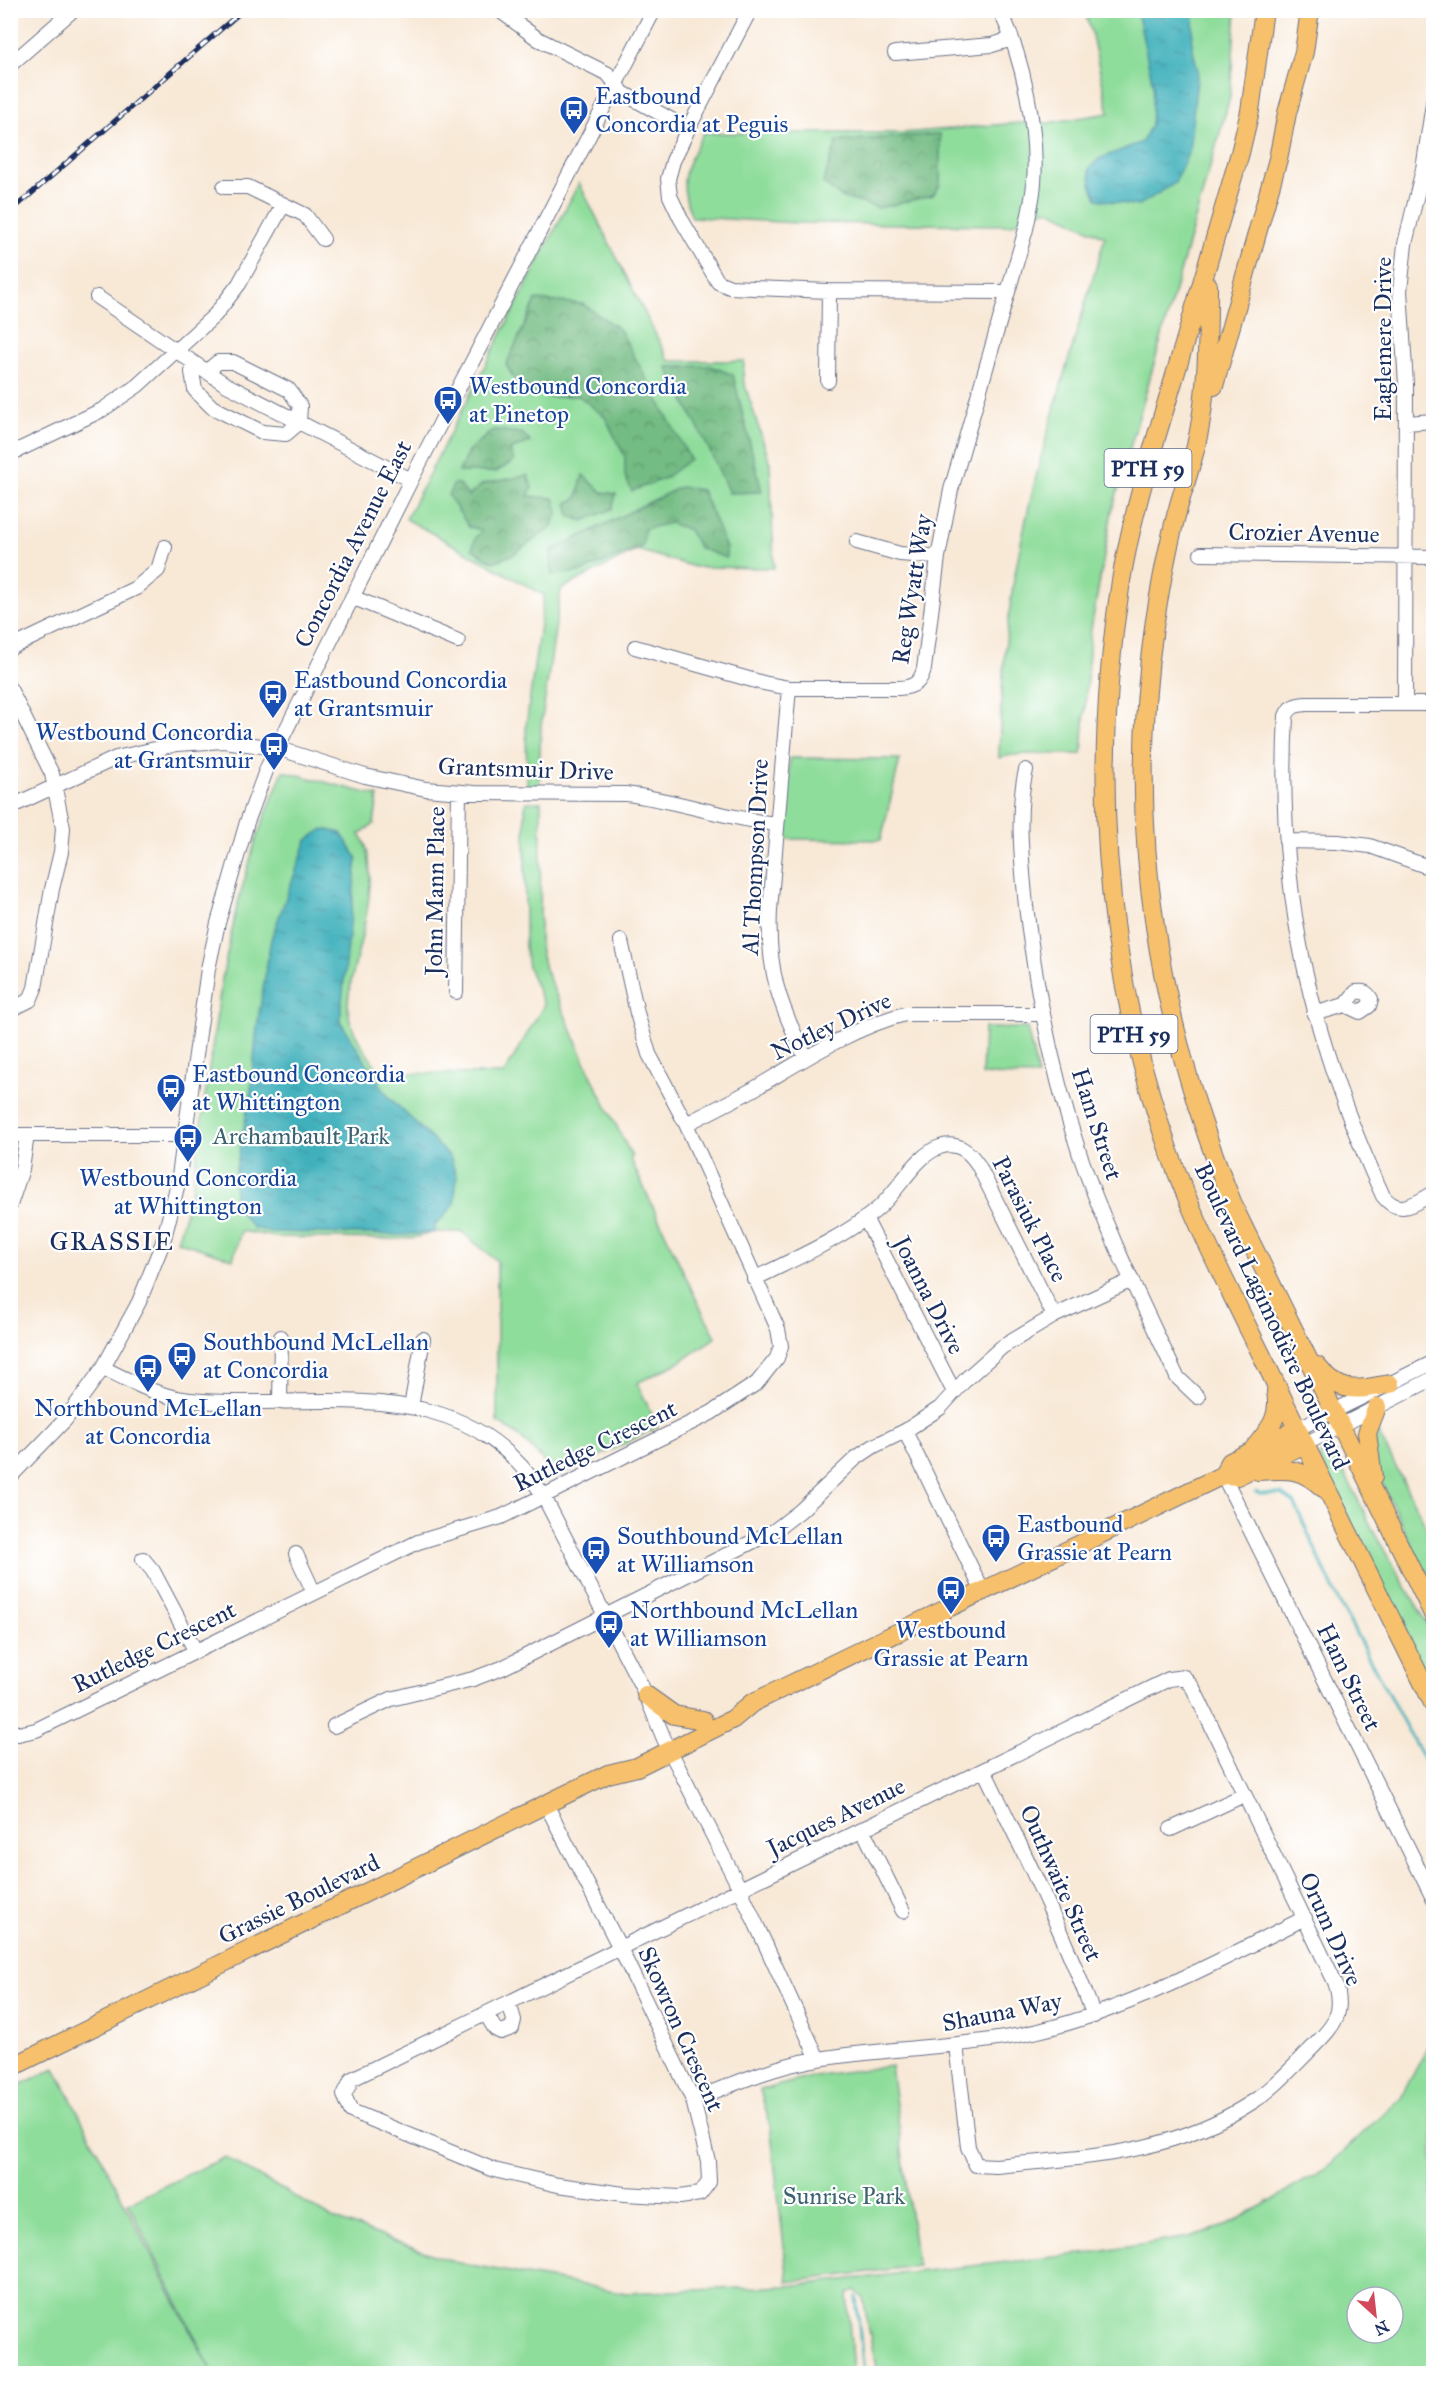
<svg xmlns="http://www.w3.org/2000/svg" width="1444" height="2384" font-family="'IM FELL Great Primer',serif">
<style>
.green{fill:#8fdd9b;stroke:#55867c;stroke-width:1.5;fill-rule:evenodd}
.forest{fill:url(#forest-crowns);stroke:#477670;stroke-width:1.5}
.water{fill:url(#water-ripples);stroke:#2e708d;stroke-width:1.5}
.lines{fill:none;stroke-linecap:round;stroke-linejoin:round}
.stream{stroke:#41b1bc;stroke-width:3}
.minor-casing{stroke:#687088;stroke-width:16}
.major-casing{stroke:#687088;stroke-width:20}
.minor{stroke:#fff;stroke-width:14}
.major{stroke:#f7c06c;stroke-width:18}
.rail-casing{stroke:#1b2f5e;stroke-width:5}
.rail{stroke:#fff;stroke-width:3;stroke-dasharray:9;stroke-linecap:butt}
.labels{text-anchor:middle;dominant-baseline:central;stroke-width:4.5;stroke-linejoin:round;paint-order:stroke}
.shield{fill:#fff;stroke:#5f6d8e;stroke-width:1.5}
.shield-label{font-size:22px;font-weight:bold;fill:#1b2f5e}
.transit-label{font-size:24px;fill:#164399;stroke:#fff;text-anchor:start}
.street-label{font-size:24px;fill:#1b2f5e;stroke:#fff}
.park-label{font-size:24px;fill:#3e6370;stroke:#fff}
.neighbourhood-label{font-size:26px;letter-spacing:1.5px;fill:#1b2f5e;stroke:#fff}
</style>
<defs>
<pattern id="forest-crowns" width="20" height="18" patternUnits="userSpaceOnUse" patternTransform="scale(1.5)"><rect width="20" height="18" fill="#73bc83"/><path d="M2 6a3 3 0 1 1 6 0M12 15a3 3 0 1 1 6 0" fill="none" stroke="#5e996e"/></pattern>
<pattern id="water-ripples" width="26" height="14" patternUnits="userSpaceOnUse" patternTransform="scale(1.5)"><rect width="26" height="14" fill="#41b1bc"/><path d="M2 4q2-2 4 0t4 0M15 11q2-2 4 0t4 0" fill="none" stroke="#36909c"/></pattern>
</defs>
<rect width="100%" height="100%" fill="#fff"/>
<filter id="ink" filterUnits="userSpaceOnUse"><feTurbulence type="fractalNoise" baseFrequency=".0167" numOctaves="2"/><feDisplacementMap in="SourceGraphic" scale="12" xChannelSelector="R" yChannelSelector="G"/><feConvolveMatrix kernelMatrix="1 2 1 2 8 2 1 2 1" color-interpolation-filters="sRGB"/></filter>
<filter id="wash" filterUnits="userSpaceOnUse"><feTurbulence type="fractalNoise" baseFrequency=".008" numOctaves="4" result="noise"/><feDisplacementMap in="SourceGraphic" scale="24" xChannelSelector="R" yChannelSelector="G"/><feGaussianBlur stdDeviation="1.35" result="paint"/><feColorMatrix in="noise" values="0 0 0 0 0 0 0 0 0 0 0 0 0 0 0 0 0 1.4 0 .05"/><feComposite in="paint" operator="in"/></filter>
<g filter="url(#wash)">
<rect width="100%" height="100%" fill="#f8e8d6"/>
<path class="green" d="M 1084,11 L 1236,11 L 1230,97 L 1112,511 L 1090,635 L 1082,754 C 1056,755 1023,751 999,758 C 1001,691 1005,624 1018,558 C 1039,449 1074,343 1105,237 L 1047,209 L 1010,225 L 797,223 L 692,217 C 676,178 686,168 703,133 L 903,133 L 1018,123 L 1048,123 L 1109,113 L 1091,31 Z
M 579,183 L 669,361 L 744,361 L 743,379 L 770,463 L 774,568 L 695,567 L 637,550 L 561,589 L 541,726 L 539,787 L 527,787 L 526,726 L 544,595 L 406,519 Z
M 790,758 L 900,759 L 881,840 L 783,839 Z
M 283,771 L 378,796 L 374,824 L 360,834 C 381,867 364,928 355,965 C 351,983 345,1002 350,1020 C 355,1039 370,1057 380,1073 L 504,1074 L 544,1005 L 528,967 L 525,947 L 525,808 L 527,802 L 541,802 L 540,947 L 545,969 L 590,1073 L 632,1157 L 630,1158 L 699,1305 L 716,1337 L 678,1363 L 637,1383 L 658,1427 L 555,1478 C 540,1454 521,1435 497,1422 L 497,1261 L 462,1232 L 435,1232 L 413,1238 L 392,1239 L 276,1237 L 241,1231 L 233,1259 L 177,1241 L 191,1194 L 222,979 L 236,910 L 256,839 Z
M 984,1028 L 1027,1028 L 1038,1076 L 982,1075 Z
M 1377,1430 L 1433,1540 L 1433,1588 L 1378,1476 L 1373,1457 Z
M 1328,1446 L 1335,1454 L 1377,1538 L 1433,1633 L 1433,1691 L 1320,1459 L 1322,1449 Z
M 1433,2037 L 1433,2373 L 877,2373 L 863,2298 L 855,2290 L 847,2293 L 853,2373 L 213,2373 L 128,2203 L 225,2157 L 332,2218 L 454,2262 L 627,2293 L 788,2286 L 1091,2253 L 1189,2237 L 1228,2225 L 1324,2170 L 1401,2097 ZM 1357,2297 L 1393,2297 L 1393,2333 L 1357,2333 Z
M 891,2066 L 917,2266 L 788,2282 L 770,2125 L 760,2090 L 819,2075 Z
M 55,2068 L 212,2373 L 11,2373 L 11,2089 Z"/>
<path class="forest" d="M 940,134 L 940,185 L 933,195 L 879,208 L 841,197 L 823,183 L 837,141 Z
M 536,300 L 583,304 L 620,330 L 690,459 L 665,478 L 632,491 L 625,476 L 625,457 L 605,417 L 579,396 L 547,397 L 516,382 L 506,365 Z
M 711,366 L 733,375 L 762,492 L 729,493 L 711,453 L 667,367 Z
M 493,430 L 522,433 L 530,442 L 510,450 L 514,461 L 496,472 L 459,472 L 468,451 Z
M 528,475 L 532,488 L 528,496 L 554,498 L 558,512 L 552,527 L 512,555 L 493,562 L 472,549 L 476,537 L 482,530 L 469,527 L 448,495 L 454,484 L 459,484 L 468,496 L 483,484 Z
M 583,475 L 602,492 L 616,494 L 612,509 L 583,521 L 570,516 L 567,503 L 577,498 Z
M 680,487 L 702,490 L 726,548 L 726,558 L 699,548 L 689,530 L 670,523 L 644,529 L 643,546 L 581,572 L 552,575 L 551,551 Z"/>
<path class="water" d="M 1137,11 L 1194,11 L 1192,46 L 1198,70 L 1189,151 L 1175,183 L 1138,206 L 1097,199 L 1091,184 L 1089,169 L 1099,159 L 1142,142 L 1151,125 L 1153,85 Z
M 323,829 L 341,833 L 357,858 L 340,1021 L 387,1095 L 450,1157 L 457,1177 L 454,1205 L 435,1226 L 435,1232 L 403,1235 L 272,1232 L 253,1228 L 236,1207 L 234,1180 L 251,1090 L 257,1026 L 271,939 L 307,840 Z"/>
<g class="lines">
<path class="stream" d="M 1256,1492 L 1259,1494 L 1282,1494 L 1294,1502 L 1339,1602 L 1434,1779
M 856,2297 L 864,2374"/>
</g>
</g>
<g filter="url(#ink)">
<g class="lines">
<g class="minor-casing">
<path id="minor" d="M 499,10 L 538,39 L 608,74 L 623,93 L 688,129
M 750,10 L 688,129 L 673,161 L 668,179 L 670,196 L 681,219 L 718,282 L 730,287 L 829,291 L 1007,292
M 895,53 L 992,45 L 1012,39
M 10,65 L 73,10
M 224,187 L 248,187 L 305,215 L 323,239
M 97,297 L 225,384 L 411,480
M 194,364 L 192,372 L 195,390 L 212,407 L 262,432 L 286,434 L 299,423 L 300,406 L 289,390 L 233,362 L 218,362 L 206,372
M 828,381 L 829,291
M 1406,423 L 1434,421
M 10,454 L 102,410 L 137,386 L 215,315 L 239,284 L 283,205
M 857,542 L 900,554 L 938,557
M 1201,554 L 1434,557
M 352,597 L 458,641
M 635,647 L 763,683 L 789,688 L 899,688 C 914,687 920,683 924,669 L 938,557 L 951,490 L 1026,229 C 1029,214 1033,198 1034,183 C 1038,130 1023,58 1000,10
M 10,648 L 136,588 L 158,570 L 165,547
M 789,688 L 770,910 C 767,971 779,1004 806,1058
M 10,689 L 52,774 L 63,828 L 61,852 L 52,889 L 35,988 L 30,1000 L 18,1006 L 10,1006
M 1405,704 L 1406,384 L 1400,291 L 1405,244 L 1423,169 L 1434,97
M 1434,704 L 1306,704 C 1296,705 1290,706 1286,716 C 1276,890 1310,1039 1383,1196 C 1399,1217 1415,1203 1434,1193
M 1026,770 C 1016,810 1022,864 1026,906 C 1036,991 1053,1075 1080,1155 C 1106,1231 1143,1304 1177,1377 L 1198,1397
M 10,807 L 116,758 L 177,744 L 224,741 L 277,748 L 365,776 L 426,789 L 474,793 L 626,794 C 677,800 726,819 777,824
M 1286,841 L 1338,842 L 1370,846 L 1434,869
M 456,992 L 459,792
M 1314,1014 L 1345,1005 L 1360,1012 L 1369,1006 L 1371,999 C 1367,992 1364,991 1356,992 L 1345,1005
M 686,1124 C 708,1113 730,1102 752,1090 C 800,1062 851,1028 905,1014 L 1043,1014
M 10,1135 L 185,1135
M 10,1205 L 22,1169 L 27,1135
M 865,1218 L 954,1392
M 754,1279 C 796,1258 839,1240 875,1211 C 897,1194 915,1155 940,1147 C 957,1141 970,1152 978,1165 L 1054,1316
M 103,1368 C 128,1380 155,1395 183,1399 C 207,1403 232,1402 256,1402 C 368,1401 475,1388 543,1495 L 646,1695 L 664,1739 L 740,1889 L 818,2059
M 280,1402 L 281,1337
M 411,1407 L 423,1339
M 1297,1429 L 1434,1362
M 905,1431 L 982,1590
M 1305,1444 L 1434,1378
M 1223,1475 L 1434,1900
M 10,1477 L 65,1420 L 103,1368 L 139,1302 L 163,1242 L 178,1183 L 208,969 L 218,923 L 247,822 L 267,768 L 411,480 L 654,10
M 296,1554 L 314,1593
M 143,1559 L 153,1571 L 196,1652
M 334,1726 L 391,1699 L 473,1679 L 502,1668 L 774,1531 L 800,1511 L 856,1458 L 874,1446 L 905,1431 L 940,1408 L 967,1378 L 1002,1347 L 1054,1316 L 1132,1280
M 10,1730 L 18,1734 L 36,1730 L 418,1542 L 501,1517 L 711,1413 L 757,1383 L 777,1358 L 781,1346 L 778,1329 L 686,1124 L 649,1054 L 637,1013 L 621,941
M 984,1770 C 1023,1851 1063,1931 1094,2016
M 546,1804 L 620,1948 L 693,2100 L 708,2161 L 709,2182 L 700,2194 L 680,2197 L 624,2194 L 558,2185 L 494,2170 L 351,2111 L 344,2095 L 352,2079 L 620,1948 L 630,1943 C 809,1854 989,1767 1169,1679 L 1184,1677 L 1193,1688 L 1335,1982 C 1347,2017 1330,2029 1308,2052 C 1291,2069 1274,2088 1254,2101 C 1173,2154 1089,2157 996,2166 L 976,2165 L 968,2147 L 956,2045
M 1171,1829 L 1244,1795
M 863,1830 L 903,1911
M 486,2014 L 495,2029 L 501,2032 L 512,2028 L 514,2020 L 509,2003
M 693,2100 C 733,2084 774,2066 818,2059 C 886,2048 956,2048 1025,2034 C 1124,2013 1214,1963 1305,1918"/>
</g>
<g class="major-casing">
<path id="major" d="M 1264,10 L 1250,111 L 1240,153 C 1218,229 1195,306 1173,382 C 1153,447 1132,514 1121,581 C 1092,764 1103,949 1160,1125 C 1187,1209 1228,1287 1267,1366 C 1321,1479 1378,1592 1434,1705
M 1208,285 C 1208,339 1208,393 1196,446 C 1189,474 1179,501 1173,528 C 1165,561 1159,594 1154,627 C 1125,833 1158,1024 1237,1214 L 1434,1616
M 1214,386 L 1278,159 L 1287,113 L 1304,52 L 1310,10
M 1317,1366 C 1340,1395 1356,1390 1390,1384
M 1252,1451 C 1268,1430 1281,1420 1276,1391
M 1258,1471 C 1287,1469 1301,1467 1323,1488
M 1223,1475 L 1230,1462 L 1297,1429
M 1373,1477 L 1367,1433 L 1377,1407
M 646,1695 L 674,1715 L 703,1720
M 10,2068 L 546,1804 L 608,1774 L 637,1767 L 733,1719 L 752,1703 L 1223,1475 L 1237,1476 L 1305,1444"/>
</g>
<use href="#minor" class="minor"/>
<use href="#major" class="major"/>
<g class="rail-casing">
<path id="rail" d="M 10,212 L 243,10"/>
</g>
<use href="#rail" class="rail"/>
</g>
</g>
<defs>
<g id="bus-pin" transform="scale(1.5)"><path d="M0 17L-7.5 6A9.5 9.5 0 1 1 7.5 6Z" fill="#1a4fb4" stroke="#fff"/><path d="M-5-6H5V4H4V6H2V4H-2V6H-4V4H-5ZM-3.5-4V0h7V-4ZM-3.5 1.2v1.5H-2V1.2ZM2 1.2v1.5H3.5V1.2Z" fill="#fff"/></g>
</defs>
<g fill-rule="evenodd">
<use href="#bus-pin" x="574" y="110"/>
<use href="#bus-pin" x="448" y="400"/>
<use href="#bus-pin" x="273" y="694"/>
<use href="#bus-pin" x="274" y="746"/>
<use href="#bus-pin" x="171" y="1088"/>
<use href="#bus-pin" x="188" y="1138"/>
<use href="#bus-pin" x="182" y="1356"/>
<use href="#bus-pin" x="148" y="1368"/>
<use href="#bus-pin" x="996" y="1538"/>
<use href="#bus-pin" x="596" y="1550"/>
<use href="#bus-pin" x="951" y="1590"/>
<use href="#bus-pin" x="609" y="1624"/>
</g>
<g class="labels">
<g class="shield">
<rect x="1104.5" y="449" width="87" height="38" rx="4.5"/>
<rect x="1090.5" y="1015" width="87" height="38" rx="4.5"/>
</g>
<g class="shield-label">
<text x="1148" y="468">PTH 59</text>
<text x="1134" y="1034">PTH 59</text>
</g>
<g class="transit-label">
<text x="595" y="96">Eastbound<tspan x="595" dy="28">Concordia at Peguis</tspan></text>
<text x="469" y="386">Westbound Concordia<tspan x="469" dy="28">at Pinetop</tspan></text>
<text x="294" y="680">Eastbound Concordia<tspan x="294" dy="28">at Grantsmuir</tspan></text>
<text x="253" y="732" text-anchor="end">Westbound Concordia<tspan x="253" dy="28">at Grantsmuir</tspan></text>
<text x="192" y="1074">Eastbound Concordia<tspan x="192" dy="28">at Whittington</tspan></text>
<text x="188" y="1178" text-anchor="middle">Westbound Concordia<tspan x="188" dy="28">at Whittington</tspan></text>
<text x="203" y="1342">Southbound McLellan<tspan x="203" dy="28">at Concordia</tspan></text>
<text x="148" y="1408" text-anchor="middle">Northbound McLellan<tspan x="148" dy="28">at Concordia</tspan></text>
<text x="1017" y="1524">Eastbound<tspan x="1017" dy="28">Grassie at Pearn</tspan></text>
<text x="617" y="1536">Southbound McLellan<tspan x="617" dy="28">at Williamson</tspan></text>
<text x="630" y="1610">Northbound McLellan<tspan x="630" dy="28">at Williamson</tspan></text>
<text x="951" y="1630" text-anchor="middle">Westbound<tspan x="951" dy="28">Grassie at Pearn</tspan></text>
</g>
<g class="street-label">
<text transform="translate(1383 339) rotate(-90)">Eaglemere Drive</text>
<text transform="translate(1304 533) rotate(1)">Crozier Avenue</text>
<text transform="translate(353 544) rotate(-63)">Concordia Avenue East</text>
<text transform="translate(912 589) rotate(-81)">Reg Wyatt Way</text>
<text transform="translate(526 769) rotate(2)">Grantsmuir Drive</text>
<text transform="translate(755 857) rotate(-87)">Al Thompson Drive</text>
<text transform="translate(435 891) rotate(-89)">John Mann Place</text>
<text transform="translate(831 1026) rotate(-25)">Notley Drive</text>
<text transform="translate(1097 1124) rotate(72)">Ham Street</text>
<text transform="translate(1030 1219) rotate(63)">Parasiuk Place</text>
<text transform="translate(929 1295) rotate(63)">Joanna Drive</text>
<text transform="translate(1272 1316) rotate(65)">Boulevard Lagimodière Boulevard</text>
<text transform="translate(595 1446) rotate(-26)">Rutledge Crescent</text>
<text transform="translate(154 1647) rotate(-26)">Rutledge Crescent</text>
<text transform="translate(1349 1677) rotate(64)">Ham Street</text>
<text transform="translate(836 1817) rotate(-26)">Jacques Avenue</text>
<text transform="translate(1061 1883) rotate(66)">Outhwaite Street</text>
<text transform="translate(299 1899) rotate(-26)">Grassie Boulevard</text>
<text transform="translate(1331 1929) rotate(66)">Orum Drive</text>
<text transform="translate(1002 2012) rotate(-11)">Shauna Way</text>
<text transform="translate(681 2029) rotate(66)">Skowron Crescent</text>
</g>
<g class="park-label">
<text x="301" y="1136">Archambault Park</text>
<text x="844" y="2196">Sunrise Park</text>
</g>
<g class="neighbourhood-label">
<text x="112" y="1241">GRASSIE</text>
</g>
</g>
<rect width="1444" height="2384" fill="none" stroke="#fff" stroke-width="36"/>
<g transform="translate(1375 2315) rotate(153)"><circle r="28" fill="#ffffff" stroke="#a4acbf" stroke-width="1.5"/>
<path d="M0-4.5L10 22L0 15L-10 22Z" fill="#d1495b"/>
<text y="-9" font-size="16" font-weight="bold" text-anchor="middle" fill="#1b2f5e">N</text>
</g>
</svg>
